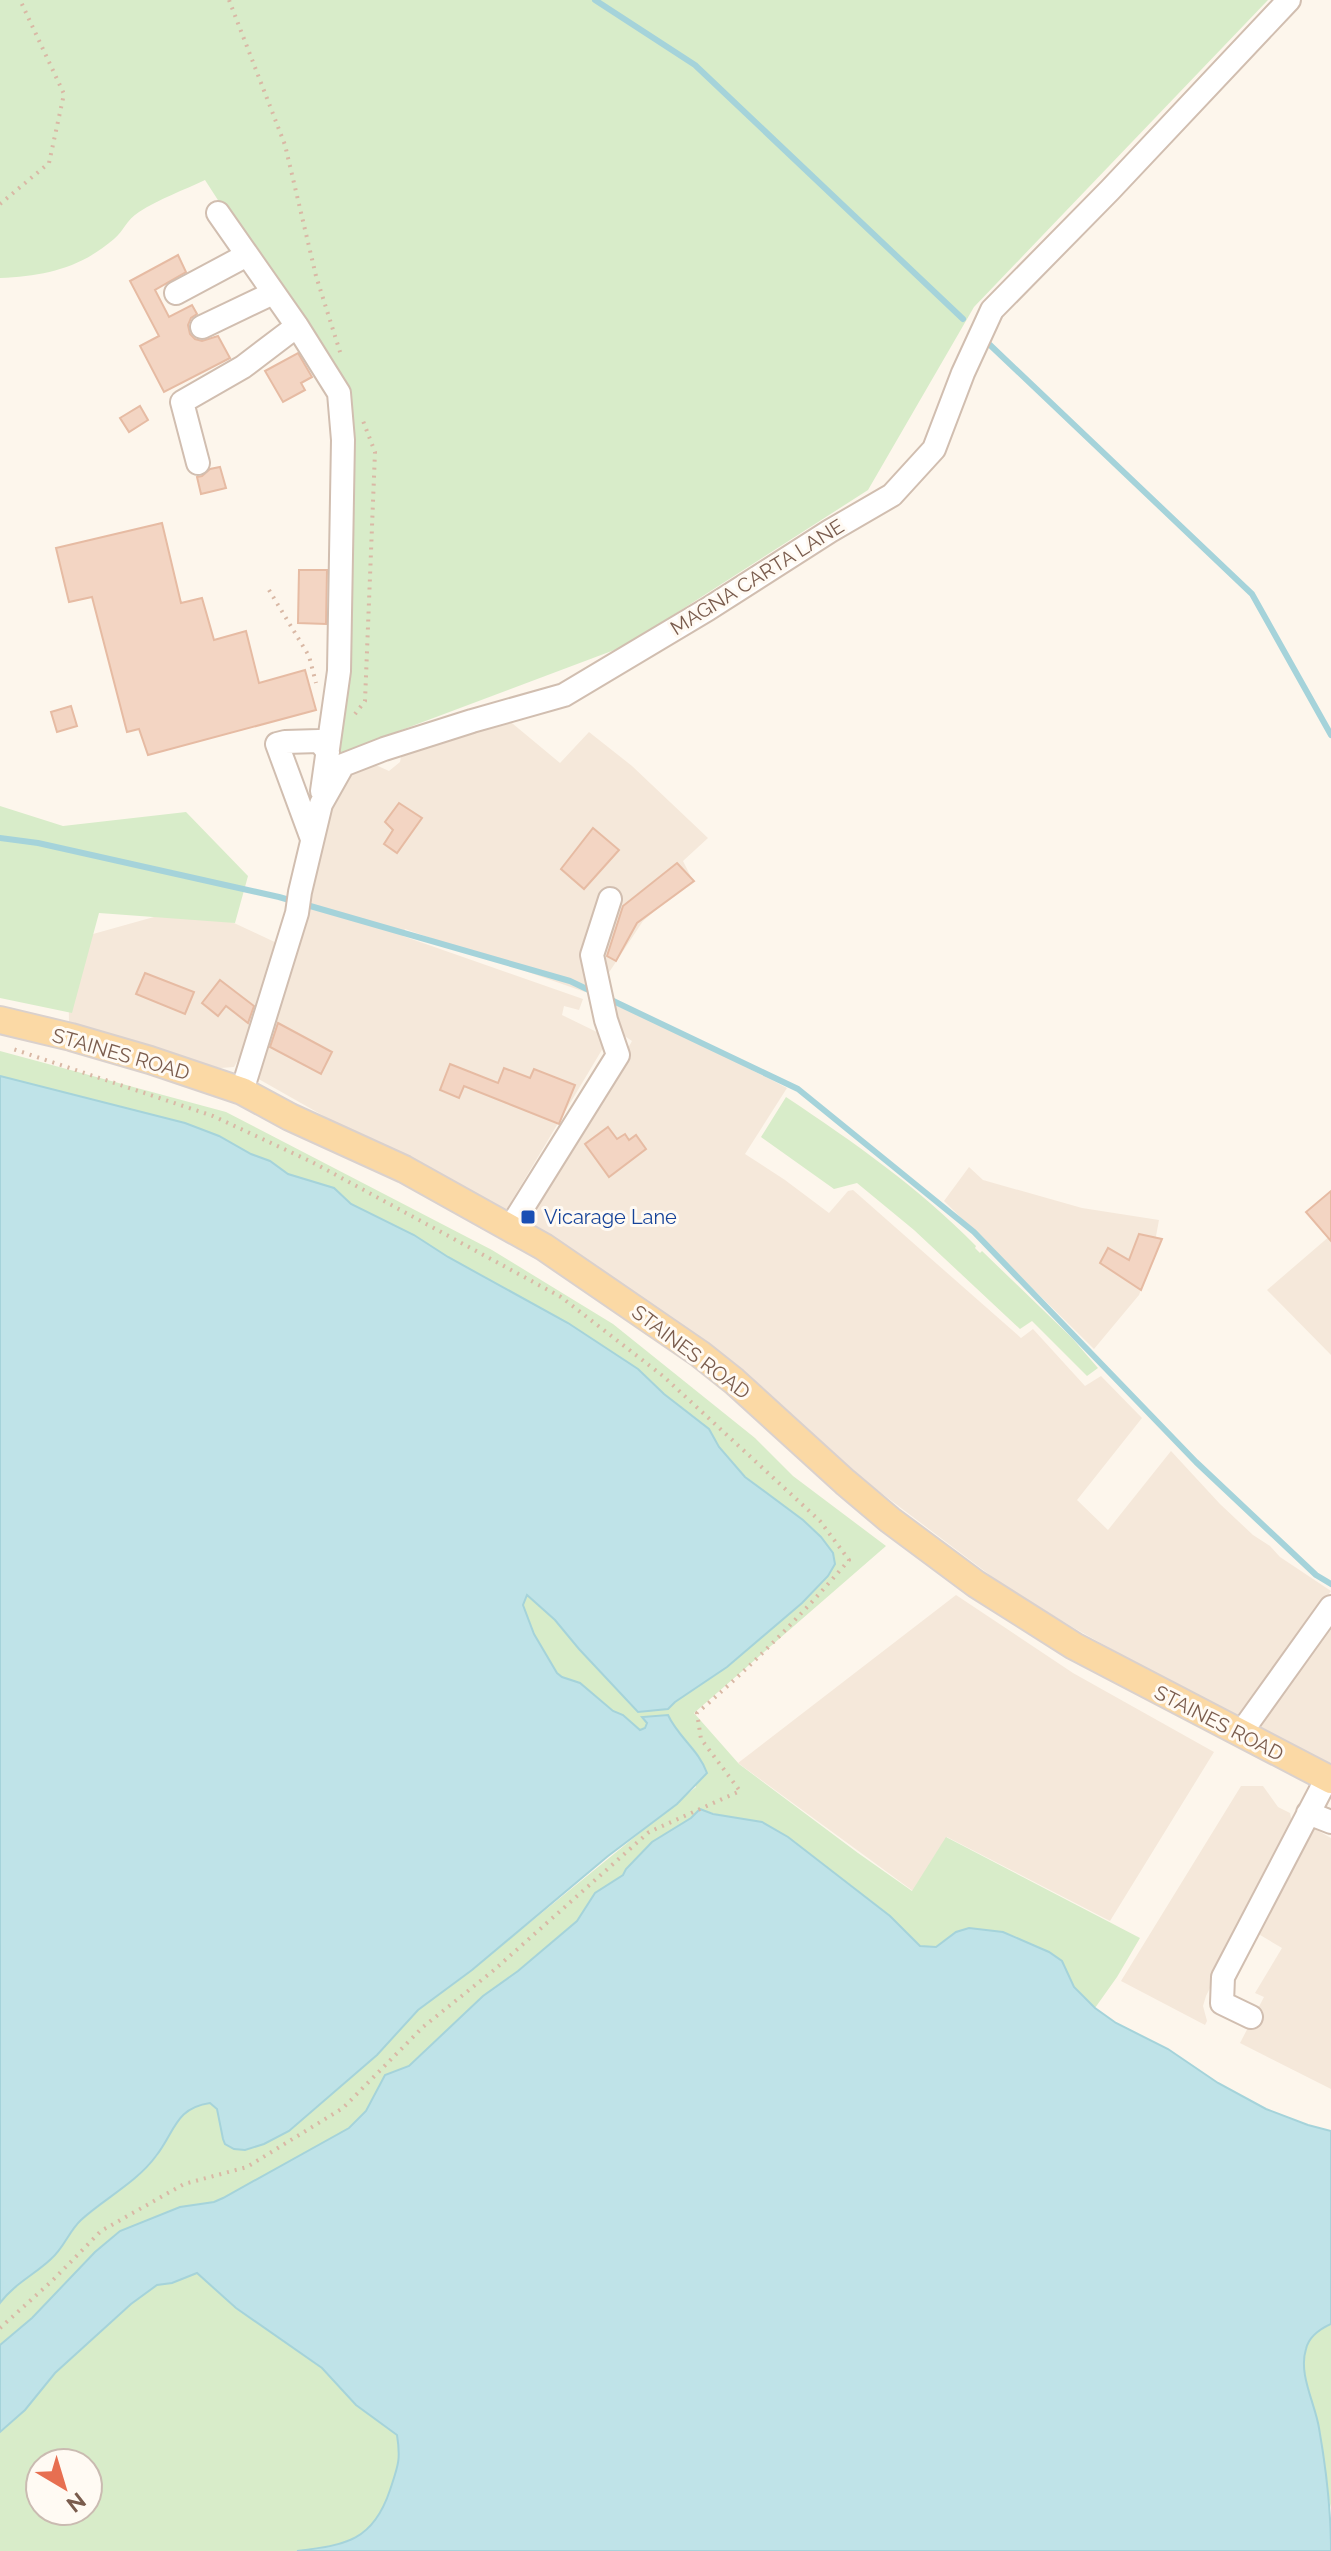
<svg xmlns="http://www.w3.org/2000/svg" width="1331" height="2551" font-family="Raleway,sans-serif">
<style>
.residential{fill:#f5e8da}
.green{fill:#d8ecc9;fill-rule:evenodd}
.water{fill:#bfe3e8;stroke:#a5d3da;stroke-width:2}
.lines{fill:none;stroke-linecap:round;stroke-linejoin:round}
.stream{stroke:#a5d3da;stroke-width:6}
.building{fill:#f3d5c3;stroke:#e6bba3;stroke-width:2}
.minor-casing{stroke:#d1beb0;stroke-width:26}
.major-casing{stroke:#dad1cd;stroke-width:30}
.path{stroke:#d9b8a5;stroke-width:4;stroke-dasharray:2 6;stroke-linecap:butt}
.minor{stroke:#fff;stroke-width:22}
.major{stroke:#fbd9a5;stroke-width:26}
.transit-dot{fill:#1a4fb4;stroke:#fffaf3;stroke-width:3}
.labels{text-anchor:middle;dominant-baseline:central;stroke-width:6;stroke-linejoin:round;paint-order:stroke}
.street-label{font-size:20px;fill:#7a5c4d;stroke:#fffaf3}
.transit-label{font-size:20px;fill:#164399;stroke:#fffaf3;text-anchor:start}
</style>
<rect width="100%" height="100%" fill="#fdf6ec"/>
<path class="residential" d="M 507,719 L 560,763 L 589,732 L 632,766 L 708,838 L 683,861 L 692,879 L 643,921 L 600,986 L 589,982 L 585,992 L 405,929 L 403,936 L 583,999 L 579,1010 L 564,1006 L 562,1015 L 603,1035 L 606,1043 L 502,1217 L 255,1077 L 325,808 L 344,776 L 367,761 L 389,771 L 400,762 L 403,747 Z
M 161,915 L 217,915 L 281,945 L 257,1026 L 234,1067 L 220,1068 L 69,1025 L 68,941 Z
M 596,998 L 661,1023 L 787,1088 L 745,1154 L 785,1180 L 829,1213 L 848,1191 L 853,1190 L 1021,1338 L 1033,1329 L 1085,1386 L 1101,1376 L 1142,1418 L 1077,1500 L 1108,1530 L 1171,1451 L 1220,1504 L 1253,1535 L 1270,1546 L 1280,1557 L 1331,1591 L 1239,1721 L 1074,1628 L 1007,1588 L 518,1219 L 593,1110 L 632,1041 L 601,1020 Z
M 969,1167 L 983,1180 L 1082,1208 L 1159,1220 L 1151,1263 L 1139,1295 L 1094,1349 L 944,1201 Z
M 1331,1235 L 1331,1355 L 1267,1290 Z
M 956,1595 L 1073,1673 L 1214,1752 L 1110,1921 L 947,1837 L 913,1891 L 738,1763 Z
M 1331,1625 L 1331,1768 L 1255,1730 Z
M 1241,1786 L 1263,1786 L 1278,1807 L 1290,1813 L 1292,1823 L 1206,1996 L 1203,2006 L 1207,2021 L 1205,2025 L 1121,1981 Z
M 1315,1829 L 1331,1838 L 1331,2089 L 1240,2043 L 1264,1997 L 1255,1993 L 1282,1948 L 1255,1932 L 1306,1837 Z"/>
<path class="green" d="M 0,0 L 1268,0 L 974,307 L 868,490 L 625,646 L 335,755 L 351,406 L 205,180 C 184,190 159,199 139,212 C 126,220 124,231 114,239 C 79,269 44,276 0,278 Z
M 0,806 L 63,826 L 186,812 L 248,876 L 235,923 L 99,913 L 72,1013 L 0,998 Z
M 0,1051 L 226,1112 L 492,1250 L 613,1324 L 755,1438 L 793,1476 L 886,1546 L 694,1713 L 739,1764 L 858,1853 L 912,1891 L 946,1837 L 1140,1938 L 1117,1977 L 1095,2008 L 1074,1987 L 1062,1961 L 956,1932 L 936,1947 L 920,1946 L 890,1916 L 788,1837 L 700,1809 L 691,1818 L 652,1842 L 626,1869 L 624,1875 L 595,1893 L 577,1921 L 518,1971 L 483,1996 L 409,2066 L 385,2075 L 366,2111 L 349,2128 L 223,2198 L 214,2202 L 180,2207 L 95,2252 L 32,2318 L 0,2345 L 0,2303 L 9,2290 L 53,2258 L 79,2222 L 137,2176 L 157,2156 L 176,2121 L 194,2106 L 210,2103 L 217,2109 L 223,2139 L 245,2150 L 264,2144 L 289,2131 L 377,2055 L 418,2010 L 472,1970 L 696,1787 L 668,1715 L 643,1718 L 647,1722 L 645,1728 L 640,1730 L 623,1715 L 613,1711 L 580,1683 L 562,1677 L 557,1673 L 534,1634 L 523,1605 L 528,1594 L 555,1620 L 579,1649 L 638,1712 L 668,1709 L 674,1702 C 730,1665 782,1624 828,1576 L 821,1537 L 803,1520 L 745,1477 L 719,1447 L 709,1429 L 664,1394 L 638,1369 L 568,1323 L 448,1257 L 414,1235 L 351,1204 L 334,1188 L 288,1174 L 270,1161 L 251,1154 L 219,1136 L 0,1076 Z
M 786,1097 C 855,1143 918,1187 976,1246 L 975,1248 L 980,1253 L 982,1251 L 1072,1338 L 1098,1368 L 1087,1376 L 1032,1321 L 1020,1329 L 914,1230 L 857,1183 L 834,1189 L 761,1137 Z
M 197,2273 L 236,2308 L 322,2368 L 356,2405 L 397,2434 C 401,2460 398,2466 390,2490 C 373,2541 346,2545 297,2551 L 0,2551 L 0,2432 L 25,2410 L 55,2373 L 131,2304 L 157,2285 L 172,2283 ZM 40,2463 L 88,2463 L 88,2511 L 40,2511 Z
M 1331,2324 L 1331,2508 C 1324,2481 1324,2455 1319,2428 C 1315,2403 1298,2374 1305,2349 C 1309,2336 1320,2329 1331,2324 Z"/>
<path class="water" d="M 0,1076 L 185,1123 L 219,1136 L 251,1154 L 270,1161 L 288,1174 L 334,1188 L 351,1204 L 414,1235 L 448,1257 L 568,1323 L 638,1369 L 664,1394 L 709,1429 L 719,1447 L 745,1477 L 803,1520 L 821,1537 L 833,1553 L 835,1564 L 828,1576 L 802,1603 L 727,1667 L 675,1702 L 668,1709 L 638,1712 L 579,1649 L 555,1620 L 527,1595 L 523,1605 L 534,1634 L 557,1673 L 562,1677 L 580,1683 L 613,1711 L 623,1715 L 640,1730 L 645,1728 L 647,1723 L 642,1717 L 668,1715 C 678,1737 699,1750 707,1773 L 677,1804 L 608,1856 L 472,1970 L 418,2010 L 377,2055 L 289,2131 L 264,2144 L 245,2150 L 234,2149 L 225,2144 L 223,2139 L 217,2109 L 210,2103 C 175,2108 175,2132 156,2156 C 136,2183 105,2198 81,2220 C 69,2231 64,2248 51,2259 C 34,2275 14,2284 0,2303 Z
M 700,1809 L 713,1814 L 762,1822 L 788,1837 L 890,1916 L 920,1946 L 936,1947 L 956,1932 L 969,1928 L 1003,1932 L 1049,1952 L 1062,1961 L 1074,1987 L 1095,2008 L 1116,2023 L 1168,2049 L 1218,2083 L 1266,2109 L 1308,2125 L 1331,2131 L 1331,2324 C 1320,2329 1309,2336 1306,2349 C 1298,2374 1315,2403 1319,2428 C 1326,2468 1331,2510 1331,2551 L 297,2551 C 346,2545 373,2541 390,2490 C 398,2466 401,2460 397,2435 L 356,2405 L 322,2368 L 236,2308 L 197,2273 L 172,2283 L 157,2285 L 131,2304 L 55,2373 L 25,2410 L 0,2432 L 0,2345 L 32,2318 L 95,2252 L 120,2231 L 180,2207 L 214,2202 L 223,2198 L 349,2128 L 366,2111 L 385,2075 L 409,2066 L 483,1996 L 518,1971 L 577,1921 L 595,1893 L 623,1875 L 626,1869 L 652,1842 L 691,1818 Z"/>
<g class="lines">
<path class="stream" d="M 595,0 L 695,65 L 963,319
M 990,345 L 1252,594 L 1331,735
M 0,838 L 38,843 L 279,897 L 570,981 L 593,992
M 607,998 L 798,1089 L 974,1232 L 1196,1462 L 1316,1575 L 1331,1584"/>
</g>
<path class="building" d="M 178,255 L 186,272 L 155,290 L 169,317 L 192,305 L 197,314 L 191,318 L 188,325 L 190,334 L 195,339 L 202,341 L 218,336 L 230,358 L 164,392 L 140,346 L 159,336 L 130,281 Z
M 298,353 L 312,377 L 301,383 L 305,390 L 283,402 L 265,371 Z
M 140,406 L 148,420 L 129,432 L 120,418 Z
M 220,467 L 226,488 L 201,494 L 197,477 L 202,476 L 210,469 Z
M 162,523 L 181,603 L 202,598 L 214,640 L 246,631 L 259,683 L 305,670 L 316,710 L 148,755 L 139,729 L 127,732 L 92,597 L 69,602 L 56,548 Z
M 299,570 L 327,570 L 326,624 L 298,623 Z
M 71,706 L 77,726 L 57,732 L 51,712 Z
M 399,803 L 422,818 L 397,853 L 384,844 L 393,830 L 385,822 Z
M 593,828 L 619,850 L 584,889 L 561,869 Z
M 677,863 L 694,881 L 637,923 L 616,961 L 607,956 L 623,906 Z
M 145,973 L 194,992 L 185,1014 L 136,994 Z
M 220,980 L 254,1006 L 248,1023 L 226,1006 L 218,1016 L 202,1003 Z
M 278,1023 L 332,1052 L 321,1074 L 270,1047 Z
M 450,1064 L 498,1083 L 504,1068 L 530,1078 L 534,1069 L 575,1085 L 559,1124 L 464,1086 L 459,1098 L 440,1090 Z
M 608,1127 L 617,1139 L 625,1134 L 629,1140 L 636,1135 L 646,1149 L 609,1177 L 585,1144 Z
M 1331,1191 L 1331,1241 L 1306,1212 Z
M 1139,1234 L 1162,1239 L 1141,1290 L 1100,1263 L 1108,1248 L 1129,1260 Z"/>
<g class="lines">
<g class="minor-casing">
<path id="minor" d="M 218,213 L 297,326 L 339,393 L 343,440 L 339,671 L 322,791
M 176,293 L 247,255
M 202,327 L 273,293
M 198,463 L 182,402 L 243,367 L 297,326
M 312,839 L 277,744 L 285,742 L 319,741 L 328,752
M 242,1091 L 297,913 L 300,892 L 321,804 L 343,765 L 384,749 L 472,721 L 564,695 L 708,609 L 830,531 L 892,495 L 934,449 L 963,373 L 992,310 L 1110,190 L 1289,0
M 510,1228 L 618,1055 L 606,1020 L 592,955 L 610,899
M 1240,1734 L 1331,1607
M 1308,1813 L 1331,1822
M 1251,2017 L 1222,2003 L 1223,1977 L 1327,1778"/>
</g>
<g class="major-casing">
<path id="major" d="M 0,1020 L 71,1037 L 150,1060 L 242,1091 L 290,1117 L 404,1169 L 544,1247 L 700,1354 L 734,1381 L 845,1482 L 890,1520 L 976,1584 L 1074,1646 L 1331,1780"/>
</g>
<path class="path" d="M 229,0 L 285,145 L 316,276 L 341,355
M 0,204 L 49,163 L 64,94 L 20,0
M 269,590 L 309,656 L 316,683
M 355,714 L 365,701 L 375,452 L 363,421
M 0,2328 L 53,2280 L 101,2231 L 184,2184 L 247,2167 L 343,2108 L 423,2027 L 494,1970 L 649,1832 L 740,1791 L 701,1739 L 697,1713 C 752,1666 802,1615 849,1560 L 820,1521 L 663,1376 L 561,1297 L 312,1162 L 213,1116 L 10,1048"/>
<use href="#minor" class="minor"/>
<use href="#major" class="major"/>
</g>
<rect class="transit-dot" x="520" y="1209" width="16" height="16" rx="4"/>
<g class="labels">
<g class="street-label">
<text transform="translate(757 577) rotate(-32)">MAGNA CARTA LANE</text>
<text transform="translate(121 1054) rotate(16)">STAINES ROAD</text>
<text transform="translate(691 1352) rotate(37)">STAINES ROAD</text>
<text transform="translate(1219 1723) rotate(27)">STAINES ROAD</text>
</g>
<g class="transit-label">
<text x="544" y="1217">Vicarage Lane</text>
</g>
</g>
<g transform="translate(64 2487) rotate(142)"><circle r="38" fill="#fffaf3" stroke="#cabbb1" stroke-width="2"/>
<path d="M0-6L14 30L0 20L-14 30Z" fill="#e76f51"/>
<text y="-12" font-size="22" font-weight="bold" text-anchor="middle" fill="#7a5c4d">N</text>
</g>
</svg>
